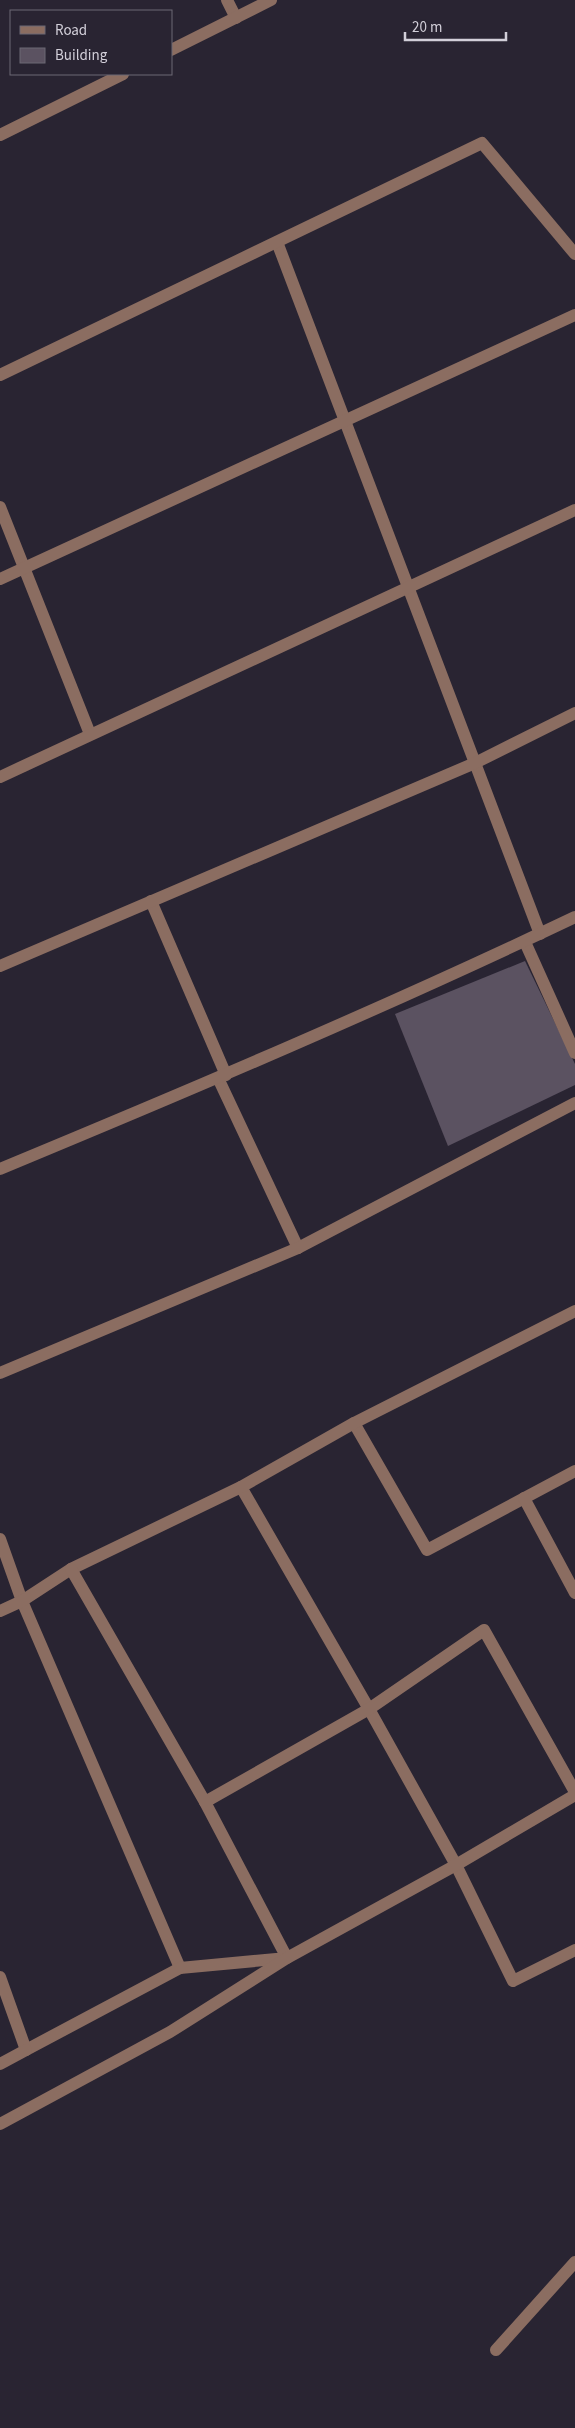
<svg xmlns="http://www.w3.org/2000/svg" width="575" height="2428" font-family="'Source Sans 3',sans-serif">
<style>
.building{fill:#5b5261}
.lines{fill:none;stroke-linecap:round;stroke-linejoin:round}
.minor{stroke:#8b6d61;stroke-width:12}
</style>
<rect width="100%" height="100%" fill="#292432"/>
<polygon class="building" points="525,961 575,1064 575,1085 448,1146 395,1014"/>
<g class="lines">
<g class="minor">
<polyline points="227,0 236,18"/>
<polyline points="171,50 271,0"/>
<polyline points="0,135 123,74"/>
<polyline points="277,242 540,934"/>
<polyline points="0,375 482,143 575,254"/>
<polyline points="0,507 90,734"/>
<polyline points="0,579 575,315"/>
<polyline points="0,777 575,510"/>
<polyline points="151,901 226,1075"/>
<polyline points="525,942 575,1053"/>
<polyline points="0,966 475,763 575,713"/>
<polyline points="218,1078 298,1248"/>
<path d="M0 1169C193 1089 386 1007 575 917"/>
<polyline points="0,1373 298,1248 575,1103"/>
<polyline points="354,1423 427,1550 575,1471"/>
<polyline points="241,1487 369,1709 456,1865 513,1981 575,1950"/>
<polyline points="524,1498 575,1593"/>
<polyline points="0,1539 22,1601 180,1968"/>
<polyline points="0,1611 22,1601 71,1569 241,1487 354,1423 575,1311"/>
<polyline points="205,1802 369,1709 484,1630 575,1792"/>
<polyline points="0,1977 26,2050 180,1968 287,1958 205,1802 71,1569"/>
<polyline points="0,2064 26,2050"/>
<polyline points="0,2124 170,2032 287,1958 456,1865 575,1795"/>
<polyline points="496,2350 575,2262"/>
</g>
</g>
<rect x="10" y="10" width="162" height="65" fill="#292432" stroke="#6d6875"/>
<rect x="20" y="26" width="25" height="8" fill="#8b6d61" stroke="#6d6875"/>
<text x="55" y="35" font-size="15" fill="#d2cfd9">Road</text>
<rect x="20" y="48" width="25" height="15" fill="#5b5261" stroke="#6d6875"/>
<text x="55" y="60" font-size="15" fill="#d2cfd9">Building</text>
<path d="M405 32v8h101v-8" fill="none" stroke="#d2cfd9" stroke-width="2.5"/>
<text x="412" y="32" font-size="15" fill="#d2cfd9" stroke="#292432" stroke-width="4" paint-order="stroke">20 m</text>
</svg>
